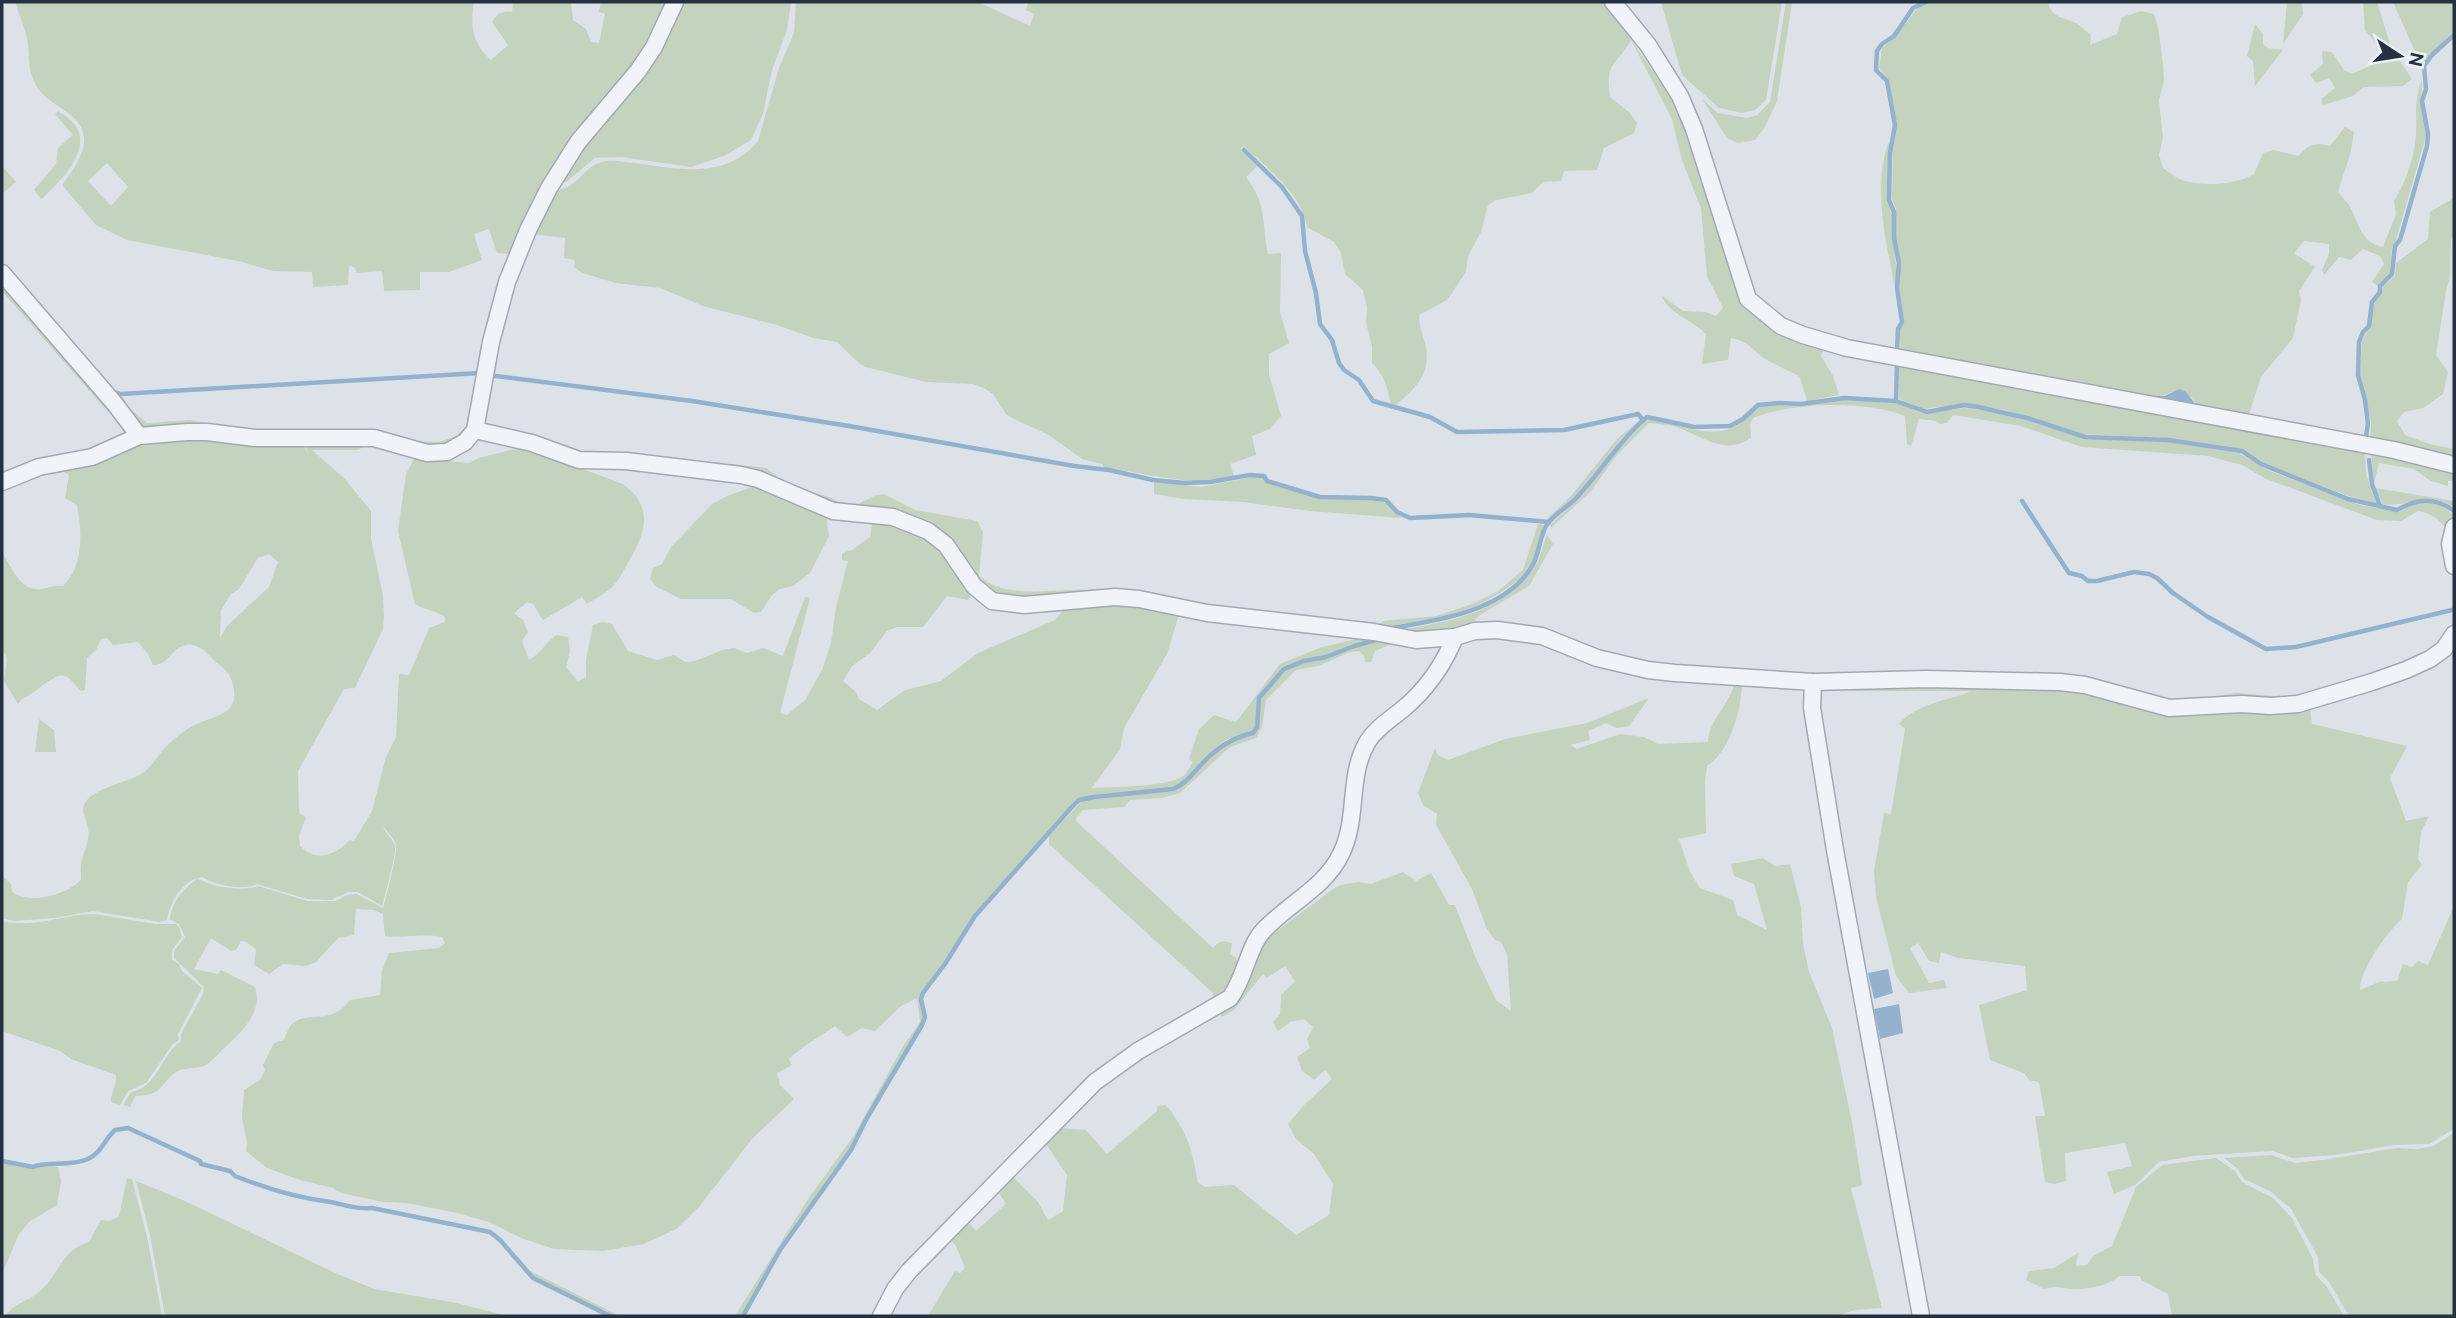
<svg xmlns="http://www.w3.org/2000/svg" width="2456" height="1318" font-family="Ubuntu,sans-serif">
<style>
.green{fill:#c3d3bd;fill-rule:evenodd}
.water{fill:#94b1cd}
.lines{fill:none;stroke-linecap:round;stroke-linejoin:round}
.stream{stroke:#94b1cd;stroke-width:4.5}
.minor-casing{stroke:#a2a9b3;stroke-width:19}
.minor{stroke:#f0f3f7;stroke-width:16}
</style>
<rect width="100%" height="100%" fill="#dde2e9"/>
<g class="green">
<path d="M15 2H474C470 27 472 42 491 60L508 45 492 22C497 13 502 11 512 12L513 2H571L573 20 586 29 591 42 599 43 605 14 599 12 601 2H668L639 60 592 112 570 142 511 254 497 253 489 229 474 234 482 260 449 272H420V290L384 291 382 271 357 273 354 267 349 266 348 285 313 287 312 272 273 271 238 261 127 240 96 225 62 185C81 160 99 133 65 111 53 102 40 96 34 81 27 68 30 53 27 38 24 26 19 14 15 2ZM107 163 128 187 111 206 88 181Z"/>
<polygon points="679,2 791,2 787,30 772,70 763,114 751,140 724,156 691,167 621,157 595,158 566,182 560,182"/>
<path d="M796 2H978L1030 26 1034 14 1026 10 1028 2H1605L1669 95 1688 132 1744 297 1825 347 1821 356 1833 376 1839 395 1807 401 1800 377C1790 371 1779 367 1769 361 1753 353 1752 342 1731 338L1728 360 1702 364 1706 334C1691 319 1670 315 1661 295L1683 311 1706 312 1716 316 1723 308 1707 276 1701 208 1682 160 1672 119 1631 40C1616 66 1605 62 1610 97L1629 112 1637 123 1634 133 1604 148 1597 170 1564 171 1561 181 1543 182 1532 193 1496 200 1488 205 1481 232 1468 256 1466 272 1447 300 1419 315C1419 326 1422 332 1425 343 1432 372 1417 387 1396 405L1391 404C1387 388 1385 375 1372 363V347L1366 322 1367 308 1363 290 1345 274 1341 253 1334 242 1307 227C1301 192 1267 169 1244 146L1240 149 1257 166 1246 177C1268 206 1261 221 1268 254L1281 253 1280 312 1289 343 1269 354V374L1281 416 1270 429 1252 436 1256 455 1230 464 1234 476C1183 488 1153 473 1104 468L1102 464 1082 459 1049 435 1014 419 1006 414 993 394 984 388 973 384 926 382 866 367 860 364 837 342 813 338 777 325 703 306 660 288 616 283 582 273 574 267 575 260 564 258 565 238 531 234 551 191C558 190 566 189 572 184 583 177 588 165 602 162 612 159 625 162 635 163 678 169 727 180 758 141L779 68 794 33Z"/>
<polygon points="1661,2 1782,2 1766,100 1755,110 1742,113 1719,108 1682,75"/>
<polygon points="1786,2 1792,2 1777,101 1765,127 1755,140 1738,143 1727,138 1702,99 1718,113 1747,118 1757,115 1770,102"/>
<path d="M1929 2H2048C2051 18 2063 17 2076 23 2081 26 2086 32 2091 35L2090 45 2117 34 2122 17 2142 11 2154 14 2158 27 2163 64 2164 80 2159 100 2163 138 2159 155 2163 168C2169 172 2175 177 2182 180 2203 187 2236 185 2254 174L2263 153 2273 150 2298 156C2309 145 2314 142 2330 146L2345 127 2354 132 2351 151 2338 192C2341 196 2346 201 2349 205 2359 222 2360 243 2383 247L2396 214 2394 201C2406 182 2415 156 2416 133 2417 114 2414 98 2422 79L2421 107 2426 136 2396 240 2392 247 2390 275 2378 286 2372 282 2384 264 2380 256 2363 249 2351 260 2339 257 2324 275 2322 270 2329 254V244L2304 241 2294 253 2315 267 2299 291 2301 300 2293 338 2261 377 2247 420 2199 409 2191 397 2171 392C2162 398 2154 395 2145 398L1901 351 1899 330 1904 322 1899 287 1901 262 1896 238V209L1892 199 1893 151 1897 124 1889 80 1879 68 1882 48 1894 38 1916 10Z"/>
<polygon points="2287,2 2302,2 2303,14 2283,44"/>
<polygon points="2363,2 2377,2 2392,50 2412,79 2403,86 2364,87 2353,96 2323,105 2321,99 2335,88 2329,78 2316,83 2310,75 2323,64 2322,51 2332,52 2344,70 2352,74 2372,65 2383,51 2365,30"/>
<polygon points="2393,2 2454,2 2454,31 2421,65"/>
<polygon points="2255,24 2263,34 2263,44 2268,48 2283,50 2255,86 2253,61 2247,56"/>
<path d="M58 111C65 116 74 121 78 130 89 153 57 186 41 199L34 190 56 164 58 148 73 135 55 114Z"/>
<path d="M1889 141 1888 203 1892 215 1897 280 1895 287C1886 241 1872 187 1889 141Z"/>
<polygon points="2,166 16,182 2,194"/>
<polygon points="2454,198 2454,234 2451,239 2450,278 2446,291 2436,355 2448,372 2443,394 2423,408 2404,412 2397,421 2405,435 2430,444 2454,449 2454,461 2370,441 2371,422 2360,375 2362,341 2370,327 2372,313 2375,302 2382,293 2383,286 2395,276 2396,263 2428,239 2430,212"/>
<polygon points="3,285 112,411 108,412 2,291"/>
<polygon points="1899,362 2365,452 2366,474 2376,503 2348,496 2260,462 2243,449 2165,438 2083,434 2005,410 1963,404 1923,409 1899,399"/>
<polygon points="479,375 469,430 449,442 432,447 186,424 145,428 139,425 118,396 122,396 127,406 147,423 190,420 237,429 290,432 358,429 414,441 439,442 456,436 467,426"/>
<path d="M1846 399 1897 403 1922 413 1964 408 1988 411 2005 414 2083 438 2168 442 2239 453 2270 471 2360 505 2399 512 2421 501 2440 505 2454 515V520L2446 530C2441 519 2430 513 2418 511L2401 521 2377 520 2264 478 2242 465 2208 456 2082 447 2021 426 1953 415 1947 423 1940 424 1936 421 1919 419 1911 446 1907 444 1905 416C1867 400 1791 402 1753 418L1750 424 1751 438C1727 455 1706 439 1682 429 1672 425 1660 424 1649 423L1616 456 1591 491 1551 528 1550 525 1583 495 1616 451 1646 421 1651 419C1675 424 1708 438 1732 428 1744 423 1752 409 1764 406 1777 403 1790 407 1802 405 1817 404 1831 400 1846 399Z"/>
<polygon points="1640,420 1621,439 1581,490 1549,521 1547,519 1571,496 1617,439"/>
<path d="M183 434 300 442 310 455 302 442H371L358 450H312L345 479 371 511V538L383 596 384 615 383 629 355 688 344 689 298 771 299 813 306 817 299 836 300 846C317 863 335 855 350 840L354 841 372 811 386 757 396 737 399 674 409 675 429 628 445 622V617C437 610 425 611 415 604L398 531 406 474 416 455 449 461 469 463 479 458 531 445 542 454 623 484C654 507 646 532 629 561 624 569 620 579 614 585 607 593 596 598 587 604L582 597 543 620 533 604 527 602 514 613 523 620 528 632 522 641 529 660C540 654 546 643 556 635L568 637 570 651 566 667 578 681 586 677V660L593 625 603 622 612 624 628 651 657 660 674 655 685 662 695 661 722 650 734 648 747 653 763 648 783 656 805 597 810 598 780 713 787 715 805 700 822 670 831 643 836 607 848 561 842 560V553L852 550 870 537 873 518 928 534 975 590 968 600 947 596 923 627H897L887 631 870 653 852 666 843 681 856 692 859 699 877 710 905 690 941 681 978 653 1055 620 1070 602 1104 601 1180 611 1167 654 1124 728 1120 749 1092 788C1111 787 1169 787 1183 776 1187 774 1190 766 1193 762L1189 759 1199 729 1214 715 1236 722 1280 664 1319 648 1356 639 1357 636H1382L1352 644 1324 657 1304 660 1284 668 1257 698 1255 727 1252 732 1228 739 1218 746 1203 759 1182 784 1171 788 1094 795 1077 801 995 890 973 916 944 964 922 992 920 1000 924 1016 922 1024 865 1118 850 1149 779 1250 745 1312 742 1316H735L808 1199 853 1137 902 1048 920 1022 917 998 901 1006 875 1031 862 1028 847 1037 835 1026C820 1037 802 1046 789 1059L792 1065 777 1073 780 1085 794 1099 752 1139 699 1207 676 1229 644 1244 603 1251 554 1249 521 1238 489 1222 457 1213 407 1203 383 1202 341 1193 333 1188 300 1180 267 1168 246 1151 247 1142 242 1118 244 1090 260 1080 265 1070 263 1065 274 1043 284 1040C286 1035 288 1029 291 1025 306 1009 331 1027 350 1000L380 995 382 971 389 953 439 948 445 943 442 937C423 933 405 938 385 936L383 914 374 910 356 909 354 935 338 938 316 962 306 966 283 964 269 974 254 965 256 949 246 942 241 941 236 950 231 951 211 938 194 969 218 974 221 970 255 987C264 1012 240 1034 222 1050 217 1055 212 1061 206 1065 196 1070 184 1066 175 1073 156 1088 164 1095 135 1096L130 1107 123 1105 131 1092C158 1087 161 1055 181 1041V1034L203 994 204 987 174 958V951L185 937C181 928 180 922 170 920 171 903 183 889 196 880L195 876V879C179 886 170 903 167 920L160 922 93 911 55 918 14 921 2 918V875L11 884 12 892C30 905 66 895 81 880 81 873 80 866 82 859 85 849 90 839 88 828 87 818 80 813 85 803 94 788 126 783 141 774 154 766 159 752 170 743 176 737 184 731 191 727 209 716 238 717 234 690 232 677 228 671 218 664 210 658 204 647 193 645 173 641 171 666 153 665L148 654 138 642 113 645 107 638 101 639 96 650 87 658 85 690 81 691C76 687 71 678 65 676 54 672 34 695 22 699L18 704 4 681 7 658 2 648V552C11 566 20 592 41 589 50 588 54 585 63 586 84 565 82 533 77 505L65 498 69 475 64 472 33 475 131 441ZM269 554 278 562 269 587 227 626 220 638 221 610 231 594 239 589 258 558ZM383 826C387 832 394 838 396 845 398 852 386 898 383 908L357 894 347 895 336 901H307L258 886C247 891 225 888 213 885 207 883 203 880 197 879L202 877C214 885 243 891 257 884L307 899 331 900 348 892H358L382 906C385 896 397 851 395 845 392 838 385 834 383 826Z"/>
<polygon points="2371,451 2454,470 2454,481 2448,481 2448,486 2431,481 2414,469 2379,463 2374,483"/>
<path d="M701 464H732L766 468 791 487 826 496 846 505H856L876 495 884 494 915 510 977 521 983 532 979 576C1005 598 1043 590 1074 590 1094 589 1114 590 1134 592L1017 601 986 592 948 539Z"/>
<polygon points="1258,476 1263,477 1268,483 1321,499 1378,500 1390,505 1401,518 1310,511 1243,502 1183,499 1154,494 1154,482 1201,487"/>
<polygon points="764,483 830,512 827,521 829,536 810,573 793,586 780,589 772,595 761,612 754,613 731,599 681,599 657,587 650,579 653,568 662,564 671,547 712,504 727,496"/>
<path d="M2375 488 2454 501V508C2423 487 2410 509 2383 504Z"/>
<path d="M1538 524 1544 525C1540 538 1537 554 1530 567 1515 590 1467 612 1440 618 1422 623 1404 620 1386 629L1376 627 1383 621 1437 616 1472 604 1498 591 1523 570Z"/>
<path d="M1547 535 1553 544 1529 586 1480 615 1468 627 1434 635 1394 630C1442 624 1496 614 1529 575 1539 564 1542 548 1547 535Z"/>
<path d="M1386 640 1440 641 1443 646 1394 643 1375 651 1371 662H1365L1364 656 1359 651 1350 652 1318 666 1296 670 1266 700 1262 727 1256 738 1230 747 1180 793 1162 798 1130 800 1124 807 1083 810 1075 820 1213 948C1221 940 1221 941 1232 943L1230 954 1236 958 1240 975 1213 1004V993L1049 844V836L1082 801 1095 798 1173 791C1193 783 1203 761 1220 748 1231 740 1246 739 1256 731L1260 717V698L1286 670 1305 662 1328 658 1354 647Z"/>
<path d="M1735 680 1742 681C1742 707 1731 751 1707 766L1705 781 1706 833 1679 839 1690 872 1700 888 1733 900 1737 915 1767 930 1754 884 1734 876 1731 864 1763 858 1775 866 1790 864 1801 907 1803 944 1809 972 1832 1028 1852 1122 1862 1185 1851 1188 1882 1308 1855 1310 1835 1316H928L955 1271 960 1273 965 1268 956 1246 949 1238 966 1220 976 1231 1006 1204 997 1190 1011 1175 1038 1202 1048 1220 1063 1211 1067 1175 1044 1141 1058 1128 1086 1130 1107 1154 1157 1111V1106L1166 1105C1188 1133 1192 1149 1198 1183L1205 1187 1234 1185 1296 1235 1329 1215 1333 1184 1314 1154 1296 1139 1288 1124 1304 1105 1332 1079 1325 1070 1314 1080 1302 1071 1297 1057 1310 1048 1307 1039 1313 1027 1304 1019 1290 1022 1278 1031 1273 1022 1280 1014 1281 995 1295 981 1285 966 1267 978 1263 974 1234 1010 1222 1017 1218 1012 1256 951 1269 937 1333 889 1341 885 1358 882 1371 884 1403 872 1416 881 1431 873 1449 905H1455L1474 954 1496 1000 1511 1011 1507 954 1501 942 1495 940 1487 929 1472 889 1436 825 1437 814 1423 805 1418 793 1435 748 1438 755 1448 760 1505 739 1587 723 1649 698 1629 726 1617 728 1606 723 1588 731 1590 740 1570 745 1577 749 1620 734 1644 737 1658 744 1708 742C1709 718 1731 705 1735 680Z"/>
<path d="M2060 684 2146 705 2297 706 2310 709 2312 724 2407 746 2390 778 2406 821 2429 816 2421 832 2418 859 2422 865 2408 882 2402 919C2387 932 2359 971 2360 990L2379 982 2397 981 2403 964 2412 967 2418 961 2428 965 2454 906V1129L2429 1144 2394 1145 2336 1155 2293 1158 2272 1151 2193 1156 2159 1162 2135 1185 2114 1194 2107 1172 2132 1166 2125 1143 2065 1153 2066 1181 2055 1184 2045 1182 2035 1116H2045L2039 1082 2029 1080 2024 1073 1990 1060 1979 1005 2027 990 2025 966 1958 958 1941 952 1939 963 1929 961 1918 943 1910 948 1929 983 1944 980 1947 988 1909 993 1896 976 1876 897 1874 871 1884 813 1891 814 1905 729 1899 724C1917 703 1948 701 1972 691H1860L1828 688Z"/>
<polygon points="2235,693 2287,697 2315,695 2303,698 2185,702"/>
<polygon points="39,719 54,730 56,752 35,752"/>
<path d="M94 914 156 924H176L179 927 182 937 172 950V960L179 964 182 971 202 988 178 1034 179 1040 172 1045 146 1083 128 1091 120 1105 111 1102C111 1092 117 1085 116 1075L71 1059 60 1051 2 1031V921C32 929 64 914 94 914Z"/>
<polygon points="2454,1133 2454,1316 2349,1316 2329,1282 2319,1272 2318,1257 2291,1209 2270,1191 2244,1179 2238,1169 2224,1158 2271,1155 2295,1163 2323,1160 2397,1148 2417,1149 2433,1146"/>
<path d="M2216 1158 2235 1171 2242 1182 2273 1198 2292 1218 2313 1259 2315 1274 2327 1287 2344 1316H2172L2168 1294 2141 1280 2140 1276H2119C2109 1286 2086 1290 2071 1289 2059 1288 2058 1285 2044 1289L2026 1280 2029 1271 2054 1268 2078 1253 2076 1266 2087 1265 2093 1256 2112 1246 2136 1187 2162 1165Z"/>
<path d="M2 1162C15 1163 28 1173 40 1164L58 1167 61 1181 57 1205 29 1222 19 1234 2 1274Z"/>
<path d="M127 1178 132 1179 147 1237 162 1316H5C17 1301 28 1302 40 1291 61 1273 60 1251 89 1242L101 1220 110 1221 119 1216Z"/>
<polygon points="136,1181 185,1201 333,1272 374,1289 457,1303 507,1316 165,1316 150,1235"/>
<polygon points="526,1269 620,1316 612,1316 535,1278"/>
</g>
<g class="water">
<polygon points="2180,389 2186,392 2199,409 2145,398 2154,396 2164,396"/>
<polygon points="1888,969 1893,993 1874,999 1868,973"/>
<polygon points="1899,1004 1903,1033 1880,1039 1874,1009"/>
</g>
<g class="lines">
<g class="stream">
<polyline points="1244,150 1282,187 1302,216 1305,251 1316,293 1320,324 1332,340 1339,363 1344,370 1359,380 1373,401 1430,417 1457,432 1564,430 1638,414 1643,420"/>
<polyline points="1897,351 1898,329 1902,322 1897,288 1899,263 1894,238 1894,212 1889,200 1890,153 1895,125 1887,81 1876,70 1877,51 1882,44 1894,36 1913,8 1926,2"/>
<polyline points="488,375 692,401 849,426 1074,466 1109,470 1153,480 1184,483 1210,482 1250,475 1264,476 1267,481 1320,497 1371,498 1386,500 1397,512 1410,518 1469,515 1549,522"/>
<polyline points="111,391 120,394 480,373"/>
<polyline points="1896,401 1897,363"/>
<polyline points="2368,441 2366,436 2368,424 2365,400 2358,375 2359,342 2363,332 2369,326 2372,302 2380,292 2380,286 2392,274 2395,246 2400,240 2427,146 2428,134 2422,101 2426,89 2424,66 2432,55 2454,35"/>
<polyline points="2369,460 2372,484 2380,506"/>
<polyline points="2022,501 2069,573 2082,576 2088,581 2097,581 2134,572 2149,574 2157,578 2173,593 2208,617 2266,649 2296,647 2452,610"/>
<path d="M1392 628C1437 621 1504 611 1531 568 1540 555 1539 535 1548 523 1557 512 1571 505 1580 494 1603 468 1620 440 1647 417L1694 427 1730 426 1743 419 1758 405 1779 403 1801 404 1844 398 1896 401 1927 412 1964 405 1978 407 2027 418 2085 437 2168 440 2242 451 2261 464 2348 499 2397 510C2417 499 2434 496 2454 511"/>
<path d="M2 1161 33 1167C44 1161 71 1167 88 1159 101 1153 105 1139 115 1130L128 1128 200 1161 201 1164 230 1171 235 1176C265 1188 293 1197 324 1201 341 1203 355 1210 372 1208L490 1232 500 1240 533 1278 610 1316"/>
<path d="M743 1316 780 1250 851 1150 867 1118 922 1025 925 1017 921 999 923 993 945 964 975 916 1071 808 1079 800 1094 797 1173 789C1185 784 1190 777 1198 768 1214 750 1230 738 1253 733L1257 727 1259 698 1284 669 1304 661 1326 657 1354 646 1380 639"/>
</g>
<g class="minor-casing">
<g id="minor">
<polyline points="1613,2 1648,45 1680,96 1694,129 1748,299 1781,326 1803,335 1847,348 2394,450 2454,465"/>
<polyline points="2,273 115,404 139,436"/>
<polyline points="475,430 532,443 579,460 626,461 741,475 758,479 833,511 893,517 928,531 946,545 974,586 992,601 1024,605 1115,597 1139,599 1207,613 1374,632 1416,640 1455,637 1475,631 1497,630 1542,636 1597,658 1648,670 1675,673 1813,682 1926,679 2060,682 2085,685 2169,708 2242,704 2270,706 2298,704 2372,682 2406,670 2430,659 2444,649 2454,634"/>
<polyline points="2,482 39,467 92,457 139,436 187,432 207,432 255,438 374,438 427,453 447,452 465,442 475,430 491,342 507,282 528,230 549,188 578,142 638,71 654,47 675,2"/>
<polyline points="2454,527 2450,544 2454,566"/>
<polyline points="1813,682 1812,708 1835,850 1921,1316"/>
<path d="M881 1316 895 1289 909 1271 1095 1082 1138 1051 1230 998C1245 978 1248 948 1262 932 1287 904 1324 889 1341 854 1359 818 1347 775 1368 741 1376 728 1391 719 1403 709 1427 689 1443 666 1455 637"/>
</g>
</g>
<use href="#minor" class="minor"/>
</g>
<rect width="2456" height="1318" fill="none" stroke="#253041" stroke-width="7"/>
<g transform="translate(2400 56) rotate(102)" stroke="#edf1f6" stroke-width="5" paint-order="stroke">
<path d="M0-5L12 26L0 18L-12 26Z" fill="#253041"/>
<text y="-10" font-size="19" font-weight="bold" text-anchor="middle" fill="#253041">N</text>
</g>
</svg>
